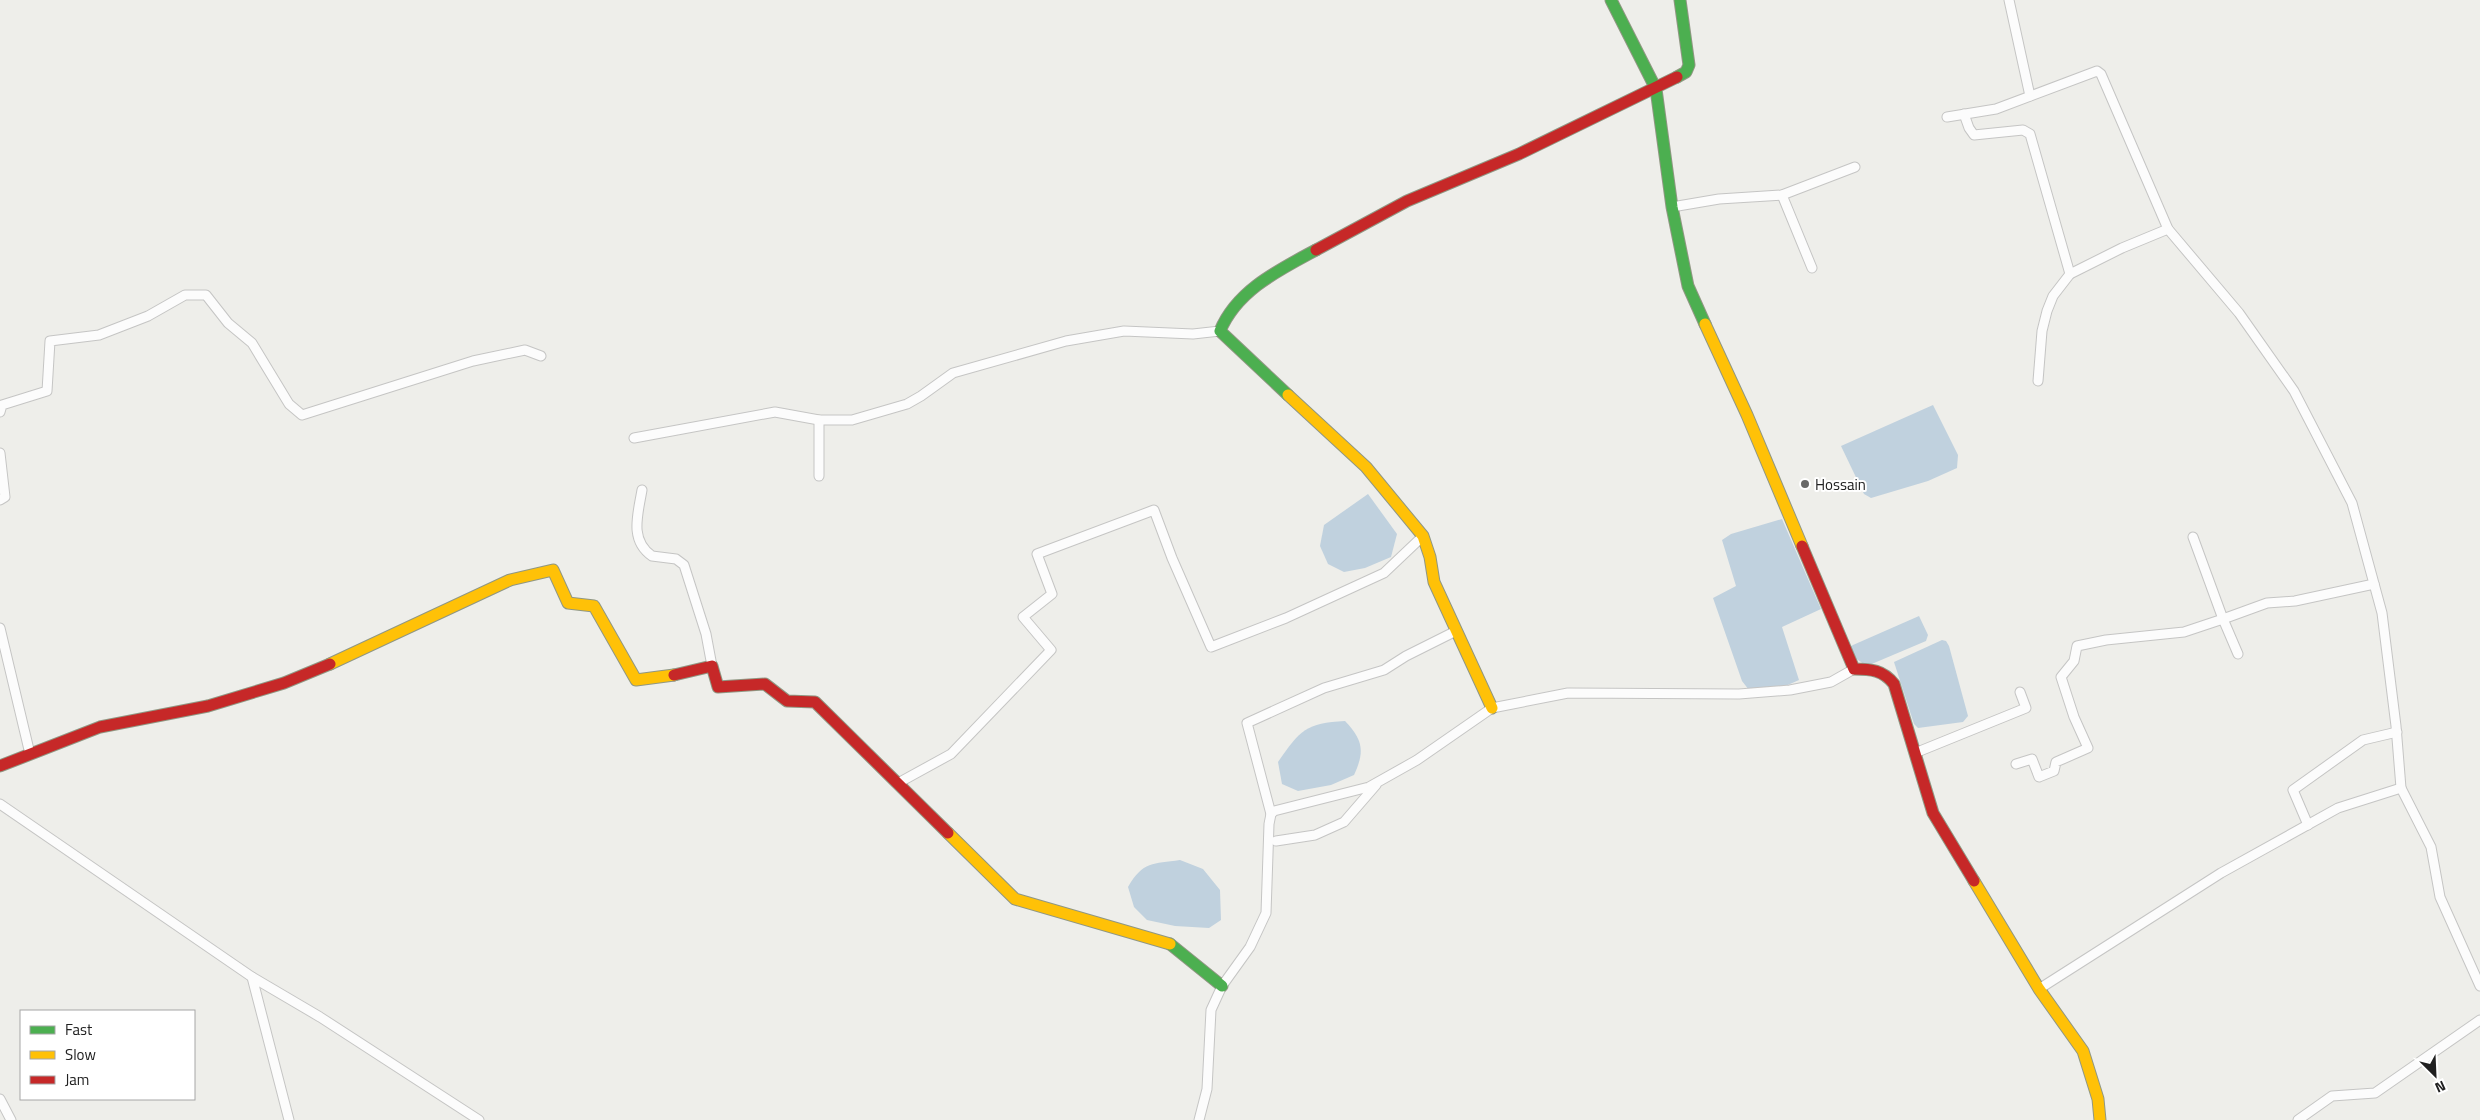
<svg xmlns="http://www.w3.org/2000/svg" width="2480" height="1120" font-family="'Titillium Web',sans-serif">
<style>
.water{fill:#c0d1de}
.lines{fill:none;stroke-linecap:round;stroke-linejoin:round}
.street-casing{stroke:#c5c5c4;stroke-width:11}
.fast-casing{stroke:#909783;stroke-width:13}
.slow-casing{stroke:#909783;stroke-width:13}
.jam-casing{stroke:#909783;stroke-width:13}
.street{stroke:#fcfcfc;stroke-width:9}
.fast{stroke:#4caf50;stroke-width:11}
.slow{stroke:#ffc107;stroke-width:11}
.jam{stroke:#c62828;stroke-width:11}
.poi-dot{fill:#686867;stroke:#fff;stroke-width:2}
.labels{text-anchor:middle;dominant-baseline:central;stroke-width:4;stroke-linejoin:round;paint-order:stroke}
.poi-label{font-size:15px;fill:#202020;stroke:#fff;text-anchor:start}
</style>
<rect width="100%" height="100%" fill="#eeeeea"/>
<g class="water">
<polygon points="1933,405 1958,455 1957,468 1928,481 1871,498 1864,494 1841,446"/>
<polygon points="1368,494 1397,534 1391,557 1365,568 1344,572 1328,564 1320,546 1324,525"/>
<polygon points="1782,519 1821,609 1782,627 1799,680 1781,688 1749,690 1742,681 1713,598 1736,586 1722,540 1731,534"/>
<polygon points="1919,616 1928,635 1926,641 1867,666 1855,658 1850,647 1853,645"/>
<polygon points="1942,640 1946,641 1949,646 1968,716 1963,722 1918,728 1914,724 1894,662"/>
<path d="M1345 721C1363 740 1365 751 1354 775L1331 785 1298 791 1282 784 1278 762C1300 730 1306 723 1345 721Z"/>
<path d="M1180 860 1203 869 1220 890 1221 920 1209 928 1175 926 1147 920 1134 907 1128 887C1143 861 1153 864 1180 860Z"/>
</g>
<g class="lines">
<g class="street-casing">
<g id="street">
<polyline points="2009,0 2030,96"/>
<polyline points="1964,114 1969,128 1974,135 2023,130 2030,134 2070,274"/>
<polyline points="1947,117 1996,109 2097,71 2101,74 2168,229 2239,313 2294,391 2352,503 2382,613 2396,726 2401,788"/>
<polyline points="1782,195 1812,268"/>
<polyline points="1672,207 1719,199 1782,195 1855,167"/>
<polyline points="2038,381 2042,331 2047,311 2053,296 2070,274 2122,248 2168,229"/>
<polyline points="0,412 2,405 47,391 50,341 99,335 148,316 185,295 206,295 228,323 252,343 289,404 302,415 473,361 525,350 541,356"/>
<polyline points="634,438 775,412 819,420 852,420 907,404 921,396 953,373 1066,341 1124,331 1193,334 1220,331"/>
<polyline points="0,453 5,497 0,500"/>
<polyline points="819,476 819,420"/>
<path d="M642 490C638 514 629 540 652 556L676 559 684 565 706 634 712 666"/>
<polyline points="2193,537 2223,619 2267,603 2295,601 2374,584"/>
<polyline points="0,628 30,754"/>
<polyline points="1915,753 2026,708 2020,692"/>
<polyline points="2016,764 2032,759 2039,777 2054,771 2056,762 2088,748 2074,717 2061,677 2074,661 2077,646 2106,640 2184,632 2223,619 2238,654"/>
<polyline points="900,782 951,754 1051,650 1023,617 1052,594 1037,554 1154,510 1172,558 1211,647 1286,618 1384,573 1423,536"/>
<polyline points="0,804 252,977 320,1017 479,1120"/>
<polyline points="1271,814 1247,723 1324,688 1384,670 1406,656 1456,631"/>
<polyline points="2308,825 2293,790 2363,740 2397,732"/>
<polyline points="1276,841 1315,835 1344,822 1376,785"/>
<polyline points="252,977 289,1120"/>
<polyline points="2039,989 2221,873 2338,808 2401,788 2431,847 2440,897 2480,986"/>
<polyline points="0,1099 11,1120"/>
<polyline points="1199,1120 1207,1089 1211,1010 1222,986 1250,947 1266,913 1269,824 1271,814 1274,811 1369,787 1417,760 1492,708 1568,693 1739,694 1790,690 1831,682 1854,669"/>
<polyline points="2298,1120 2332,1096 2375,1093 2480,1020"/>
</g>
</g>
<g class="fast-casing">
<g id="fast">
<polyline points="1611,0 1656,89 1672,207 1688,286 1705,324"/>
<polyline points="1677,77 1686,72 1689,65 1680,0"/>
<path d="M1288 395 1220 331C1237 290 1279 270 1316 250"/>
<polyline points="1170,944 1222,986"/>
</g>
</g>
<g class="slow-casing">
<g id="slow">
<polyline points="1705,324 1747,415 1802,546"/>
<polyline points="1288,395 1366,467 1423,536 1430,557 1434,582 1492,708"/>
<polyline points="330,664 510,580 553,570 568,603 594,606 636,680 674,675"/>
<polyline points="948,833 1015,899 1170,944"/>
<polyline points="1974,881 2039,989 2083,1051 2098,1099 2100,1120"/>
</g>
</g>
<g class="jam-casing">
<g id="jam">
<polyline points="1316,250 1407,201 1519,154 1677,77"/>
<path d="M1802 546 1854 669C1871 669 1883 670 1894 684L1933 813 1974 881"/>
<polyline points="674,675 712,666 718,687 765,684 787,701 815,702 948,833"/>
<polyline points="0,766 100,727 208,706 284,683 330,664"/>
</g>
</g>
<use href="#street" class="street"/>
<use href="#fast" class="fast"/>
<use href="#slow" class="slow"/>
<use href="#jam" class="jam"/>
</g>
<circle class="poi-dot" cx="1805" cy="484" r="5"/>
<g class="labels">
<g class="poi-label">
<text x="1815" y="484">Hossain</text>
</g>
</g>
<rect x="20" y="1010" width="175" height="90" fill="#ffffff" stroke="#a6a6a6"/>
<rect x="30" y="1026" width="25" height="8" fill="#4caf50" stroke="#a6a6a6"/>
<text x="65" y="1035" font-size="15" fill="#202020">Fast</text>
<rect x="30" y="1051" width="25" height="8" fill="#ffc107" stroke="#a6a6a6"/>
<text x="65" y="1060" font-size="15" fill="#202020">Slow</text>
<rect x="30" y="1076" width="25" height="8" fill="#c62828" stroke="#a6a6a6"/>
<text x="65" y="1085" font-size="15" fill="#202020">Jam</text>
<g transform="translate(2435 1075) rotate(156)" stroke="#ffffff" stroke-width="4" paint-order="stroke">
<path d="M0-4L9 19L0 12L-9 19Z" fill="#202020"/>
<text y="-8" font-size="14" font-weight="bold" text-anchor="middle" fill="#202020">N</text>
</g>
</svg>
